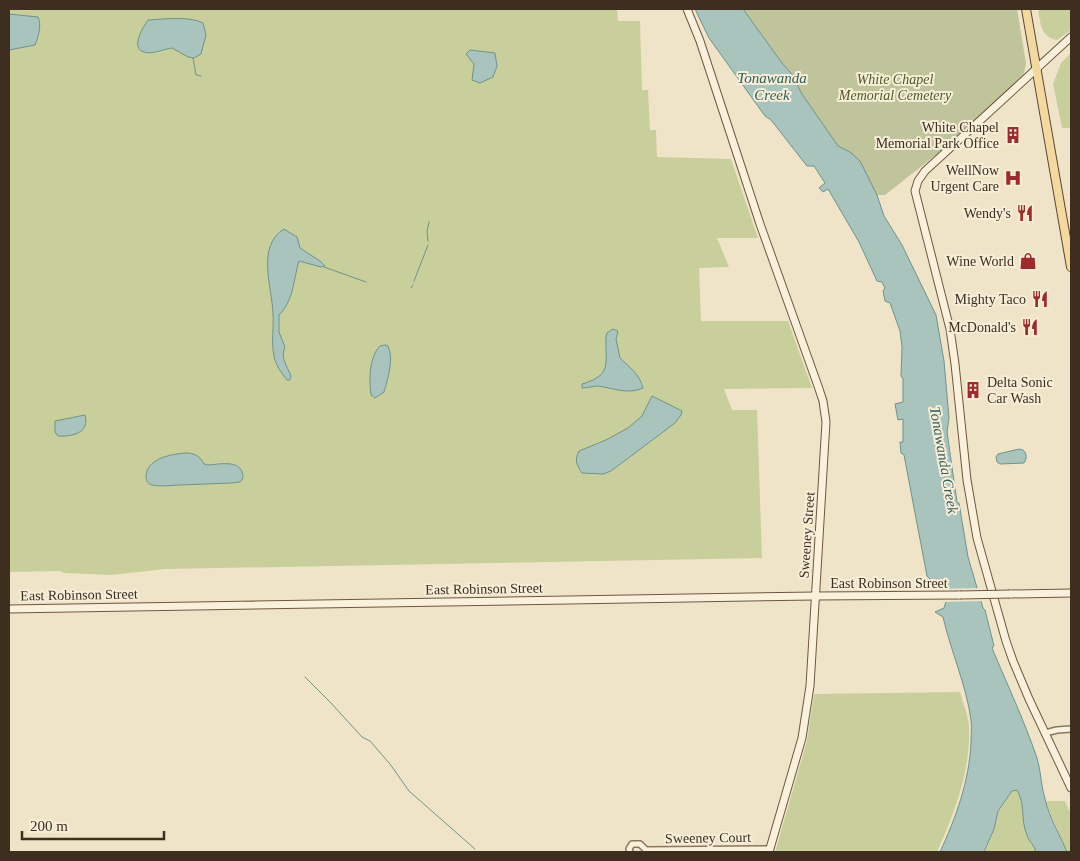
<svg xmlns="http://www.w3.org/2000/svg" width="1080" height="861" font-family="'Times New Roman',serif">
<style>
.green{fill:#c9cf9b}
.cemetery{fill:#bfc49a}
.water{fill:#a9c4bc;stroke:#6f938a}
.pier{fill:#f0e4c8}
.lines{fill:none;stroke-linecap:round;stroke-linejoin:round}
.stream{stroke:#6f938a;stroke-width:1}
.street-casing{stroke:#8d765c;stroke-width:8}
.secondary-casing{stroke:#6f573f;stroke-width:9}
.primary-casing{stroke:#5b4430;stroke-width:10}
.street{stroke:#faf1dc;stroke-width:5}
.secondary{stroke:#faf1dc;stroke-width:7}
.primary{stroke:#f3d9a0;stroke-width:8}
.secondary-bridge-casing{stroke:#6f573f;stroke-width:9;stroke-linecap:butt}
.secondary-bridge{stroke:#faf1dc;stroke-width:7}
.labels{text-anchor:middle;dominant-baseline:central;stroke-width:4;stroke-linejoin:round;paint-order:stroke}
.park-label{font-size:14px;font-style:italic;fill:#4d5a26;stroke:#f7eed8}
.poi-label{font-size:14px;fill:#3d2e20;stroke:#f7eed8;text-anchor:end}
.street-label{font-size:14px;fill:#3d2e20;stroke:#f7eed8}
.water-label{font-size:15px;font-style:italic;fill:#2f5d5a;stroke:#f7eed8}
</style>
<rect width="100%" height="100%" fill="#f0e4c8"/>
<g class="green">
<polygon points="9,9 617,9 618,21 640,21 642,90 648,90 650,130 656,130 657,157 731,159 758,238 717,238 729,267 699,268 701,321 788,321 812,388 724,389 732,410 757,410 762,558 166,569 110,575 65,573 59,571 9,572"/>
<path d="M1038 9H1071V30L1057 40C1041 38 1040 22 1038 9Z"/>
<polygon points="1071,53 1071,128 1062,128 1053,84 1061,63"/>
<path d="M960 692C963 703 968 715 969 726 971 770 955 812 937 852H775L807 741 814 694Z"/>
<path d="M1017 790C1026 806 1020 819 1027 835 1029 842 1034 844 1036 852H985L994 829 998 811 1012 791Z"/>
<polygon points="1045,801 1065,801 1071,814 1071,852 1067,852"/>
</g>
<polygon class="cemetery" points="743,9 1017,9 1026,63 1024,73 1002,96 942,150 885,195 877,195 850,152 838,146 802,94 791,73 782,63"/>
<g class="water">
<path d="M695 9H743L782 63 791 73 802 94 838 146 850 152 860 161 877 195 884 216 902 245 936 315 944 361 949 418 947 432 957 502 959 503 968 557 983 608 985 610 994 646 992 648C1007 684 1024 720 1037 758 1041 771 1041 786 1045 799 1049 817 1060 835 1067 852H1036C1034 844 1029 842 1027 835 1020 819 1026 806 1017 790L1012 791 998 811 994 829 984 852H940C956 817 969 782 971 743 971 735 972 727 971 720 966 684 951 652 943 617L935 612 944 608 947 598 927 576 904 455 901 453 900 442H903V419L898 420 895 404 903 402V379L901 376 902 347 900 331 890 303 885 301 883 291 885 288 882 282 877 281 859 242 828 189 823 192 819 188 825 183 814 166H807L771 120 765 116 709 38Z"/>
<path d="M9 14 38 17C42 25 38 38 35 45L9 50Z"/>
<path d="M148 20C163 19 190 16 203 23L206 35 201 54 194 58 188 57 172 48C164 49 151 55 144 52 130 48 143 27 148 20Z"/>
<polygon points="470,50 495,53 497,66 493,77 480,83 472,80 474,64 466,54"/>
<path d="M284 229 297 237 300 248 320 261 325 266 321 267 299 261C293 281 294 300 279 315V332L285 347C280 357 287 366 291 376L290 380H287C282 374 275 364 274 356 271 342 274 327 273 313 272 287 256 246 284 229Z"/>
<path d="M613 329 618 331 616 339 620 358C630 368 639 373 643 388 628 395 613 388 598 386 593 386 588 388 582 388V384C613 375 605 363 606 337L607 333Z"/>
<path d="M385 345 388 346C394 359 388 378 384 392L375 398 371 395C369 380 369 357 380 346Z"/>
<path d="M652 396 682 411 681 415 675 423 611 471 603 474 582 473C577 466 574 460 579 451L606 440 628 428 642 416Z"/>
<path d="M85 415C90 433 72 437 58 436L55 432V421Z"/>
<path d="M1019 449 1023 450C1027 453 1027 459 1024 463L1000 464 997 462 996 457 998 454Z"/>
<path d="M186 453C194 453 200 456 204 464L208 465C222 464 243 459 243 478L240 482 231 483C214 484 197 484 180 485 172 485 161 487 152 485 148 484 146 481 146 477 146 458 172 454 186 453Z"/>
</g>
<polygon class="pier" points="980,588 983,601 943,602 945,599 936,589"/>
<g class="lines">
<g class="stream">
<polyline points="193,58 196,75 201,76"/>
<polyline points="428,241 427,231 429,222"/>
<polyline points="324,267 366,282"/>
<polyline points="414,281 428,245"/>
<polyline points="411,288 413,285"/>
<polyline points="305,677 330,702 362,737 370,741 390,764 409,791 475,849"/>
</g>
<g class="street-casing">
<g id="street">
<polyline points="1045,733 1057,730 1071,729"/>
<polyline points="630,852 629,849 632,844 640,844 646,850 770,849"/>
</g>
</g>
<g class="secondary-casing">
<g id="secondary">
<polyline points="687,9 700,41 760,224 818,386 823,401 826,422 810,686 802,738 769,852"/>
<polyline points="1071,37 925,171 918,181 915,191 950,329 955,364 967,480 977,538 1006,641 1013,661 1029,699 1071,788"/>
<polyline points="1010,594 1071,593"/>
<polyline points="9,609 815,596 960,595"/>
</g>
</g>
<g class="primary-casing">
<polyline id="primary" points="1026,9 1071,267"/>
</g>
<use href="#street" class="street"/>
<use href="#secondary" class="secondary"/>
<use href="#primary" class="primary"/>
<g class="secondary-bridge-casing">
<polyline id="secondary-bridge" points="960,595 1010,594"/>
</g>
<use href="#secondary-bridge" class="secondary-bridge"/>
</g>
<defs>
<g id="building-bare" transform="scale(1.35)"><path d="M-4-6H4V6H1V3H-1V6H-4ZM-2.5-4.3h1.7v1.8h-1.7ZM.8-4.3h1.7v1.8H.8ZM-2.5-1h1.7V.8h-1.7ZM.8-1h1.7V.8H.8Z" fill="#9e2a2b" stroke="#f7eed8" stroke-width="2.5" paint-order="stroke"/></g>
<g id="hospital-bare" transform="scale(1.35)"><path d="M-5-5h3v3.5h4V-5h3V5h-3V1.5h-4V5h-3Z" fill="#9e2a2b" stroke="#f7eed8" stroke-width="2.5" paint-order="stroke"/></g>
<g id="restaurant-bare" transform="scale(1.35)"><path d="M-5-6h1v4h1v-4h1v4h1v-4h1v5L-1.5 .5V6h-2V.5L-5-1ZM5-6V6H3V1.5H1.5Q1.5-4 5-6Z" fill="#9e2a2b" stroke="#f7eed8" stroke-width="2.5" paint-order="stroke"/></g>
<g id="shop-bare" transform="scale(1.35)"><path d="M-5-2.5h2.3a2.7 3.5 0 0 1 5.4 0H5L5.5 6h-11ZM-1.5-2.5h3a1.5 2.3 0 0 0-3 0Z" fill="#9e2a2b" stroke="#f7eed8" stroke-width="2.5" paint-order="stroke"/></g>
</defs>
<g fill-rule="evenodd">
<use href="#building-bare" x="1013" y="135"/>
<use href="#hospital-bare" x="1013" y="178"/>
<use href="#restaurant-bare" x="1025" y="213"/>
<use href="#shop-bare" x="1028" y="261"/>
<use href="#restaurant-bare" x="1040" y="299"/>
<use href="#restaurant-bare" x="1030" y="327"/>
<use href="#building-bare" x="973" y="390"/>
</g>
<g class="labels">
<g class="park-label">
<text x="895" y="79">White Chapel<tspan x="895" dy="16">Memorial Cemetery</tspan></text>
</g>
<g class="poi-label">
<text x="999" y="127">White Chapel<tspan x="999" dy="16">Memorial Park Office</tspan></text>
<text x="999" y="170">WellNow<tspan x="999" dy="16">Urgent Care</tspan></text>
<text x="1011" y="213">Wendy's</text>
<text x="1014" y="261">Wine World</text>
<text x="1026" y="299">Mighty Taco</text>
<text x="1016" y="327">McDonald's</text>
<text x="987" y="382" text-anchor="start">Delta Sonic<tspan x="987" dy="16">Car Wash</tspan></text>
</g>
<g class="street-label">
<text transform="translate(807 535) rotate(-86)">Sweeney Street</text>
<text x="889" y="583">East Robinson Street</text>
<text transform="translate(484 589) rotate(-1)">East Robinson Street</text>
<text transform="translate(79 595) rotate(-1)">East Robinson Street</text>
<text transform="translate(708 838) rotate(-1)">Sweeney Court</text>
</g>
<g class="water-label">
<text x="772" y="78">Tonawanda<tspan x="772" dy="17">Creek</tspan></text>
<text transform="translate(944 460) rotate(80)">Tonawanda Creek</text>
</g>
</g>
<rect width="1080" height="861" fill="none" stroke="#3d2e20" stroke-width="20"/>
<path d="M22 831v8h142v-8" fill="none" stroke="#3d2e20" stroke-width="2.5"/>
<text x="30" y="831" font-size="15" fill="#3d2e20" stroke="#f7eed8" stroke-width="4" paint-order="stroke">200 m</text>
</svg>
